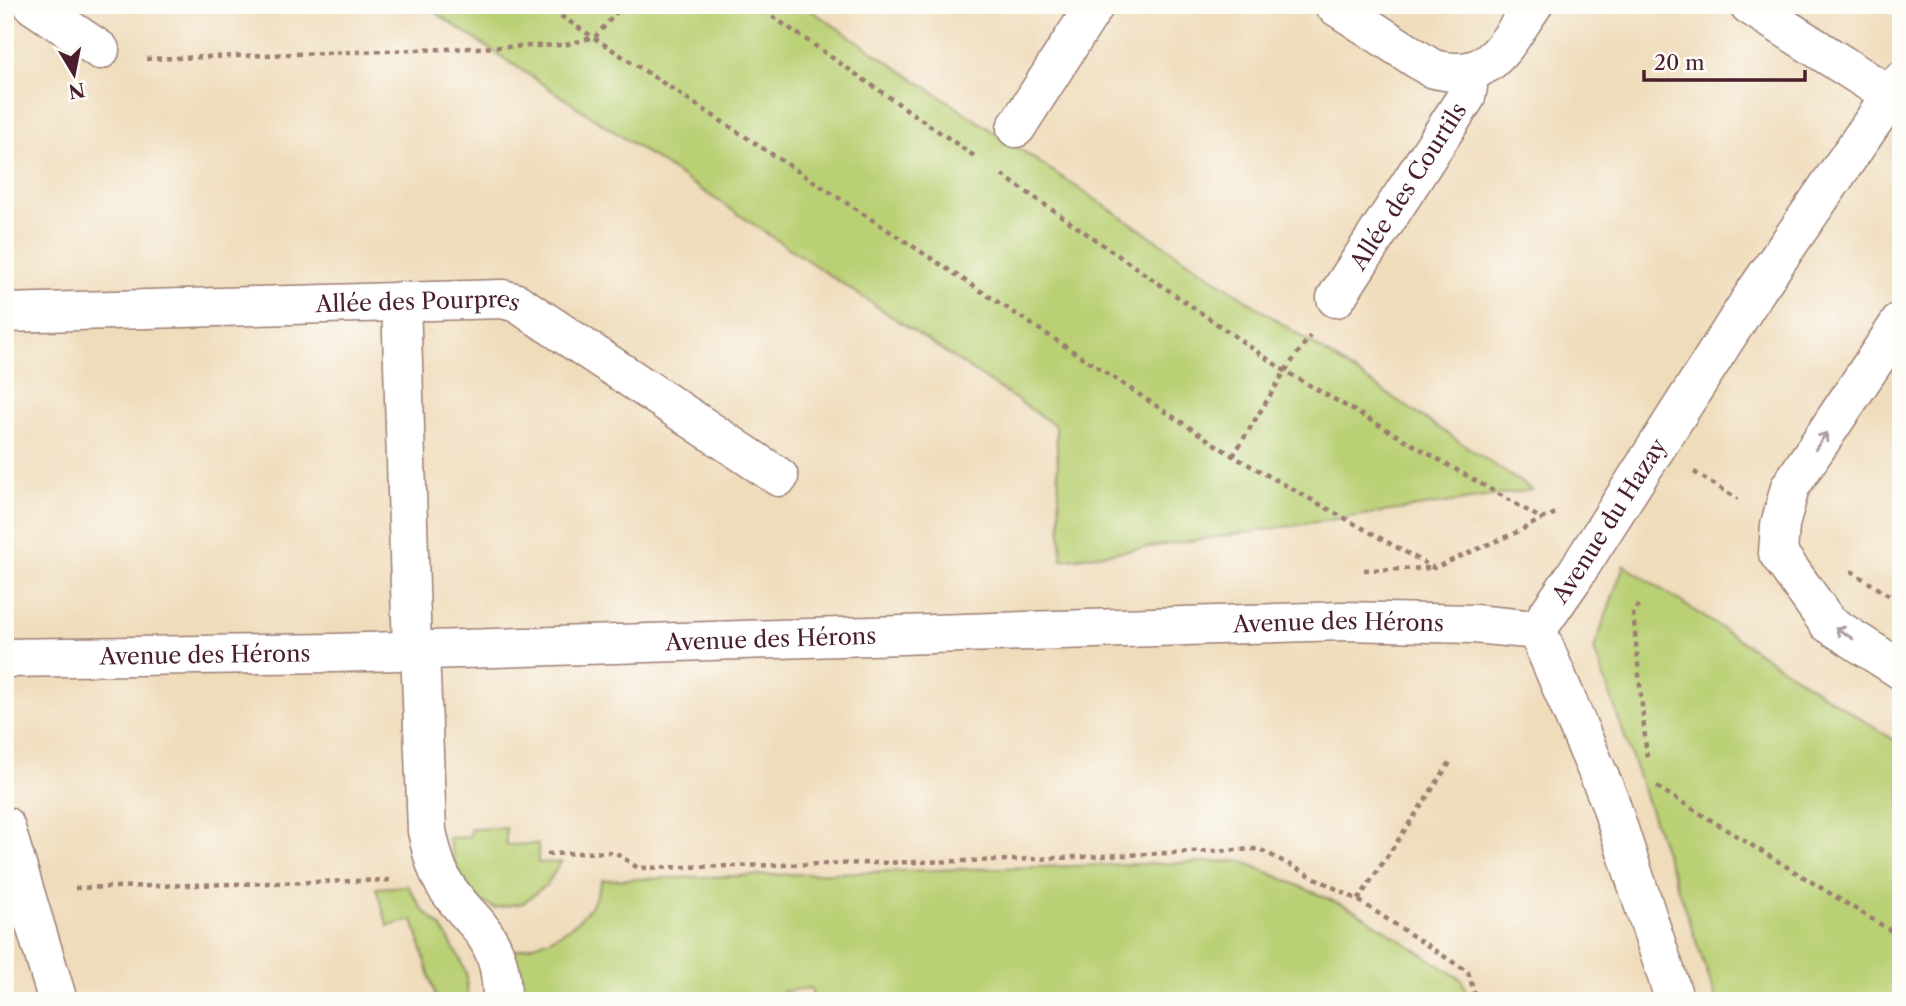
<svg xmlns="http://www.w3.org/2000/svg" width="1906" height="1006" font-family="'Libre Caslon Text',serif">
<style>
.green{fill:#bad074;stroke:#827850;stroke-width:2}
.lines{fill:none;stroke-linecap:round;stroke-linejoin:round}
.minor-casing{stroke:#9c7e73;stroke-width:41}
.path{stroke:#9c7e73;stroke-width:4.5;stroke-dasharray:5 5;stroke-linecap:butt}
.minor{stroke:#fff;stroke-width:38}
.oneway{stroke:#ae9aa0}
.labels{text-anchor:middle;dominant-baseline:central;stroke-width:5;stroke-linejoin:round;paint-order:stroke}
.street-label{font-size:23px;fill:#4a1f2b;stroke:#fdfcf7}
</style>
<rect width="100%" height="100%" fill="#fdfcf7"/>
<filter id="ink" filterUnits="userSpaceOnUse"><feTurbulence type="fractalNoise" baseFrequency=".0143" numOctaves="2"/><feDisplacementMap in="SourceGraphic" scale="14" xChannelSelector="R" yChannelSelector="G"/><feConvolveMatrix kernelMatrix="1 2 1 2 8 2 1 2 1" color-interpolation-filters="sRGB"/></filter>
<filter id="wash" filterUnits="userSpaceOnUse"><feTurbulence type="fractalNoise" baseFrequency=".00686" numOctaves="4" result="noise"/><feDisplacementMap in="SourceGraphic" scale="28" xChannelSelector="R" yChannelSelector="G"/><feGaussianBlur stdDeviation="1.57" result="paint"/><feColorMatrix in="noise" values="0 0 0 0 0 0 0 0 0 0 0 0 0 0 0 0 0 1.4 0 .05"/><feComposite in="paint" operator="in"/></filter>
<g filter="url(#wash)">
<rect width="100%" height="100%" fill="#efdcbb"/>
<g class="green">
<polygon points="424,5 803,5 1532,490 1062,560 1056,426"/>
<polygon points="1624,565 1901,745 1901,1001 1717,1001 1594,649"/>
<polygon points="506,828 506,845 538,844 538,863 561,862 547,884 523,903 494,908 479,900 460,879 448,838 470,837 470,829"/>
<path d="M1242 861 1356 911 1462 980 1469 1001H814L811 988 781 992V1001H515L513 951C544 944 577 930 594 901 597 895 599 887 602 880Z"/>
<polygon points="408,886 422,909 442,928 459,957 466,973 468,1001 437,1001 413,920 388,926 376,888"/>
</g>
</g>
<g filter="url(#ink)">
<g class="lines">
<g class="minor-casing">
<g id="minor">
<polyline points="33,5 100,50"/>
<path d="M1334 5 1431 68C1491 85 1503 47 1533 5"/>
<polyline points="1749,5 1891,96"/>
<polyline points="1016,128 1095,5"/>
<path id="s1" d="M1336 298 1466 97 1468 87 1466 73"/>
<polyline points="401,301 412,650"/>
<path id="s2" d="M5 313 503 299 517 303 779 477"/>
<polyline points="1901,321 1790,487 1780,525 1778,553 1828,623 1901,670"/>
<path id="s3" d="M1537 630 1573 578 1756 291 1901 81"/>
<polyline points="1537,630 1609,799 1675,1001"/>
<path d="M420 649 427 831C431 849 435 867 444 883 453 899 466 911 478 925 497 949 502 970 502 1001"/>
<path id="s4" d="M5 658 334 653 1343 621 1474 624 1537 630"/>
<polyline points="5,826 58,1001"/>
</g>
</g>
<g class="path">
<polyline points="544,5 1233,456 1434,568 1517,532 1542,519"/>
<polyline points="756,5 977,158"/>
<polyline points="146,59 564,45 595,37 623,5"/>
<polyline points="1002,175 1285,371 1542,519 1556,513"/>
<polyline points="1233,456 1285,371 1310,336"/>
<polyline points="1694,472 1738,499"/>
<polyline points="1364,570 1433,568"/>
<polyline points="1851,571 1901,603"/>
<polyline points="1639,605 1633,612 1647,758"/>
<polyline points="1657,787 1901,937"/>
<polyline points="547,854 615,852 638,868 1012,860 1259,849 1358,900 1468,972 1477,1001"/>
<polyline points="75,888 392,880"/>
<polyline points="1358,900 1451,761"/>
</g>
<use href="#minor" class="minor"/>
</g>
<defs><path id="oneway-shaft" d="M-6 0H5M1.5-3L5.5 0L1.5 3" fill="none" stroke-width="1.6" stroke-linecap="round" stroke-linejoin="round" transform="scale(1.75)"/></defs>
<g class="oneway">
<use href="#oneway-shaft" transform="translate(1821 441) rotate(-56)"/>
<use href="#oneway-shaft" transform="translate(1844 633) rotate(-147)"/>
</g>
</g>
<g class="labels">
<g class="street-label">
<text stroke="none"><textPath href="#s1" startOffset="133">Allée des Courtils</textPath></text>
<text stroke="none"><textPath href="#s2" startOffset="413">Allée des Pourpres</textPath></text>
<text stroke="none"><textPath href="#s3" startOffset="131">Avenue du Hazay</textPath></text>
<text stroke="none"><textPath href="#s4" startOffset="1334">Avenue des Hérons</textPath></text>
<text stroke="none"><textPath href="#s4" startOffset="766">Avenue des Hérons</textPath></text>
<text stroke="none"><textPath href="#s4" startOffset="200">Avenue des Hérons</textPath></text>
</g>
</g>
<rect width="1906" height="1006" fill="none" stroke="#fdfcf7" stroke-width="28"/>
<g transform="translate(74 74) rotate(170)" stroke="#fdfcf7" stroke-width="5" paint-order="stroke">
<path d="M0-5L12 26L0 18L-12 26Z" fill="#4a1f2b"/>
<text y="-10" font-size="19" font-weight="bold" text-anchor="middle" fill="#4a1f2b">N</text>
</g>
<path d="M1644 70v10h161v-10" fill="none" stroke="#4a1f2b" stroke-width="3.5"/>
<text x="1654" y="70" font-size="21" fill="#4a1f2b" stroke="#fdfcf7" stroke-width="5" paint-order="stroke">20 m</text>
</svg>
